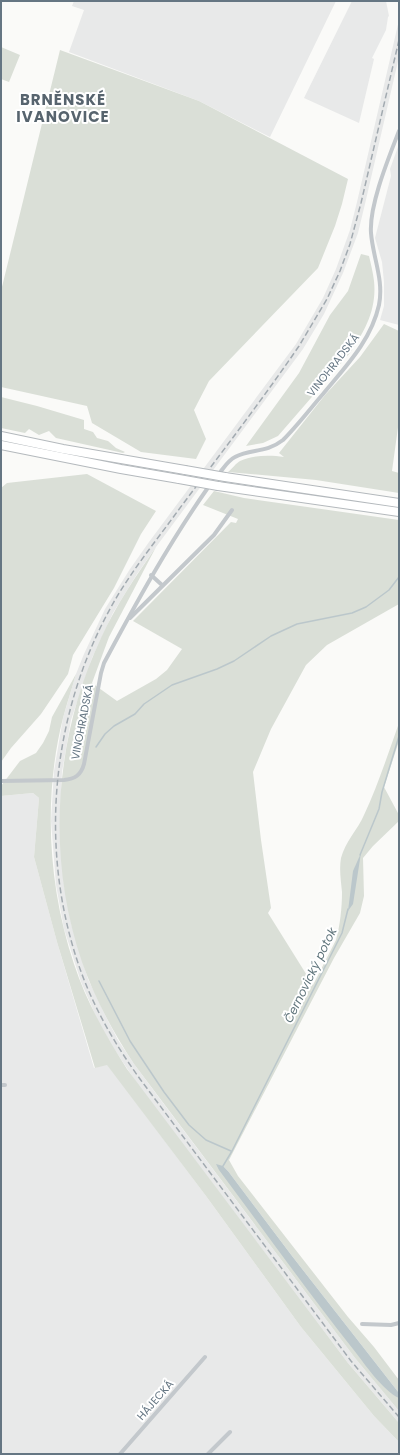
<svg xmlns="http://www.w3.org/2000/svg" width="400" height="1455" font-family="Poppins,sans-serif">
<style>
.built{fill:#e8e9e9}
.green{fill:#dadfd7}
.water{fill:#bbc7cb}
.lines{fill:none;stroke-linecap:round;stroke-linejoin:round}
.stream{stroke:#bbc7cb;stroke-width:1.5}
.highway-casing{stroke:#b4b9bd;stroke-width:10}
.street{stroke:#c3c8cc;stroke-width:4}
.highway{stroke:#fff;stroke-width:8}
.rail{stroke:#a2aab0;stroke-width:1.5;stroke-dasharray:6 3;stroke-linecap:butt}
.highway-bridge-casing{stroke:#b4b9bd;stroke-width:10;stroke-linecap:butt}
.highway-bridge{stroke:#fff;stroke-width:8}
.labels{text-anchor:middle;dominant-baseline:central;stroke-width:4;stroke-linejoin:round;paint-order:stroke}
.street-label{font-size:11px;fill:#657683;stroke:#fff}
.water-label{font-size:12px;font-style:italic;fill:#60757c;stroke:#fff}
.district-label{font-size:15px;font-weight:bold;letter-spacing:1px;fill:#57646e;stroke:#fff}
</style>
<rect width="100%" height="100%" fill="#fafaf8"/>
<g class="built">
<polygon points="74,1 336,1 270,137 199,101 69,52 84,10 72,6"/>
<polygon points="352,1 386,1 389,16 388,17 386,30 372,58 374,59 359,123 304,98"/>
<polygon points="399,20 399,57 365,204 358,233 343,273 324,314 303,349 156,547 137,574 113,613 92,658 71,720 62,772 60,821 64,884 72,927 88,979 106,1017 118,1040 134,1064 160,1099 355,1358 399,1411 399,1423 348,1363 136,1082 111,1044 98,1021 81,982 64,929 56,885 51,821 54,771 63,718 76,674 84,654 105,609 130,569 149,542 296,344 323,298 336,269 350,230 357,202"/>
<polygon points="399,144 399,325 380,320 384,306 384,282 382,262 375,238 391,176 390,169"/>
<polygon points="33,793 39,798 34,857 57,942 94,1068 107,1064 206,1196 301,1327 374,1416 399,1442 399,1454 1,1454 1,796"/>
</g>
<g class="green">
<polygon points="1,47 20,55 9,82 1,79"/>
<polygon points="60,50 199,101 348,179 342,204 335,226 318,268 209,381 194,410 206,439 196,459 141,452 92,423 87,406 1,387 1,291"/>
<path d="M361 254 369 256C371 264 373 273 374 281 377 309 365 331 350 353L278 436 263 443 246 446 299 373 330 315 348 291Z"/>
<path d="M384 324 399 331V420L392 471 399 473V493L316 480 228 472C232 469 236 463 240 461 253 455 270 455 284 457L279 453 325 395 360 357Z"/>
<polygon points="1,397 37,406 84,420 84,429 93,432 97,438 108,441 116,448 125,452 123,453 56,438 49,431 39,435 29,429 25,433 1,428"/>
<polygon points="87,474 156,511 141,534 114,588 73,655 68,674 41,714 11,748 1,762 1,488 7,483"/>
<path d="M214 491 244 498 399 520V604L327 645 306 665 271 729 253 772 261 840 271 908 268 913 313 985 336 940C340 925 342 908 342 892 341 881 339 869 341 858 345 842 358 829 364 815 378 785 388 754 399 723V741L384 787 399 815V821L373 846 363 858 364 896 360 913 334 958 229 1160 238 1176 348 1317 374 1347 399 1380V1393L292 1256 228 1171 223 1166 399 1397V1395V1411L355 1358 134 1064C113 1032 95 999 82 962 46 857 54 738 101 638 116 605 136 576 156 547L109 637 92 683 117 701 156 679 167 670 182 649 133 621 231 522 236 523 238 519 203 505Z"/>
<path d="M76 674C72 688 67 703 63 718 43 797 48 886 74 964 86 1001 106 1036 127 1069L348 1363 399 1423V1442L374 1416 301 1327 206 1196 107 1065 95 1068 57 942 34 857 39 798 33 793 1 796V786L20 761 36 753 43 743 49 731 52 717Z"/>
</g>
<g class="water">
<polygon points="361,853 353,904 348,911 353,871"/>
<path d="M216 1164 223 1166 228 1171 292 1256 399 1393V1398C383 1391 364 1363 353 1349 307 1291 264 1230 219 1170Z"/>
</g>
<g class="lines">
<g class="stream">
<polyline points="96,747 105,734 114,726 135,714 144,704 172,685 217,669 234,661 271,636 297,624 352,613 366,607 389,590 399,577"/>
<polyline points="360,855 379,809 382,792 399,736"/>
<polyline points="99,981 130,1041 164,1092 189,1125 206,1140 231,1151"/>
<polyline points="223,1166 232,1151 342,933 348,909"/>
</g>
<g class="highway-casing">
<g id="highway">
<polyline points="1,436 63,449 185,470"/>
<polyline points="1,445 121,469 179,479"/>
<polyline points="225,477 399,503"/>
<polyline points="218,486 399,512"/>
</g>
</g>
<g class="street">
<path d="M221 471C225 466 229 460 235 457 251 448 265 454 283 440 297 426 310 409 323 394 345 367 371 341 379 305 384 280 373 258 371 233 369 205 389 157 399 131"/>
<polyline points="151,575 162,585"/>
<polyline points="130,618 214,535 232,510"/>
<path d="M1 781 64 780C75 779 81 775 84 764L101 673 104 663C136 603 168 545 207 489"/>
<polyline points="1,1085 5,1085"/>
<polyline points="362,1324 391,1325 399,1323"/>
<polyline points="120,1454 205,1357"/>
<polyline points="208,1454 230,1432"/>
</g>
<use href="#highway" class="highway"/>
<path class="rail" d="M399 40 361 203 350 244 340 271 327 299 299 346C260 403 218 457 177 512 156 541 133 569 115 600 52 709 38 844 78 963 92 1005 114 1043 140 1079L351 1361 399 1417"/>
<g class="highway-bridge-casing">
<g id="highway-bridge">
<polyline points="185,470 225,477"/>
<polyline points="179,479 218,486"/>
</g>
</g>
<use href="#highway-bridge" class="highway-bridge"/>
</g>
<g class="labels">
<g class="street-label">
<text transform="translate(333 365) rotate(-52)">VINOHRADSKÁ</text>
<text transform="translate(82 722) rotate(-79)">VINOHRADSKÁ</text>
<text transform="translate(155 1400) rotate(-49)">HÁJECKÁ</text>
</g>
<g class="water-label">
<text transform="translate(310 975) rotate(-64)">Černovický potok</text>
</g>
<g class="district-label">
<text x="63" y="99">BRNĚNSKÉ<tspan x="63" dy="17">IVANOVICE</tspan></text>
</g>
</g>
<rect width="400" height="1455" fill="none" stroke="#657683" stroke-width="4"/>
</svg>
